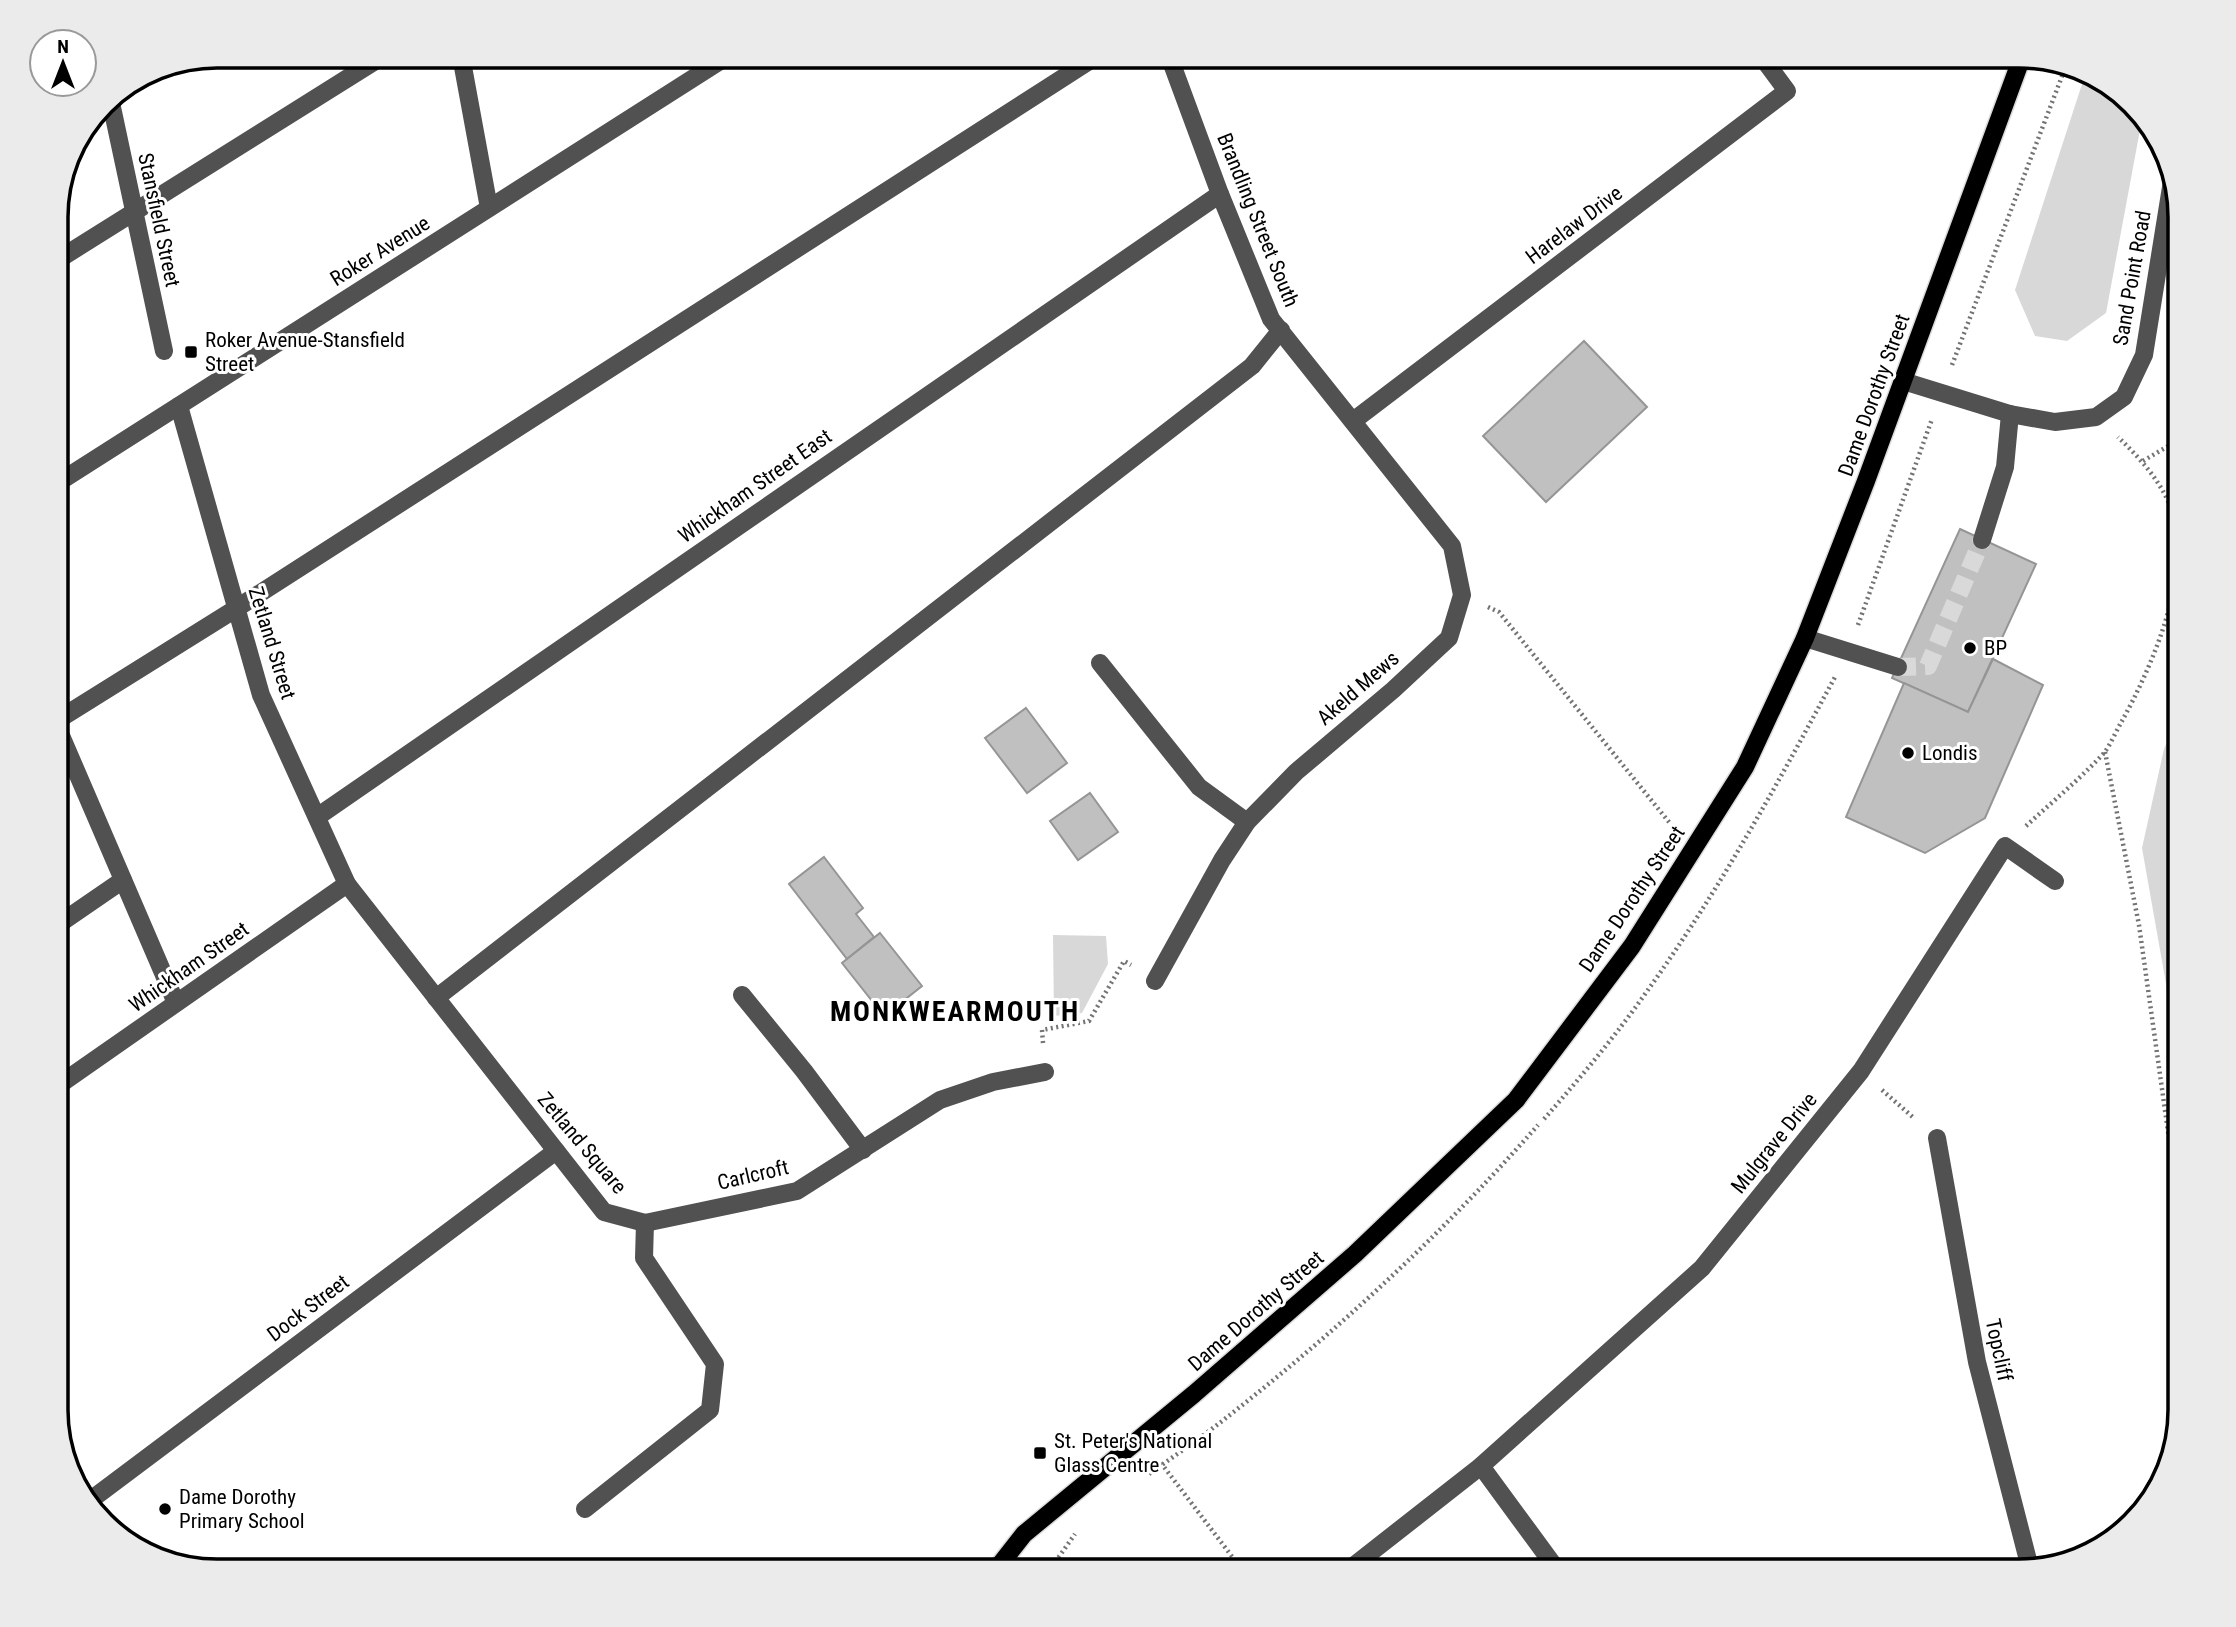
<svg xmlns="http://www.w3.org/2000/svg" width="2236" height="1627" font-family="'Roboto Condensed',sans-serif">
<style>
.green{fill:#d8d8d8}
.building{fill:#c0c0c0;stroke:#959595;stroke-width:2}
.lines{fill:none;stroke-linecap:round;stroke-linejoin:round}
.minor-tunnel{stroke:#d9d9d9;stroke-width:18;stroke-dasharray:18 9;stroke-linecap:butt}
.major-casing{stroke:#dbdbdb;stroke-width:21}
.path{stroke:#737373;stroke-width:4.5;stroke-dasharray:2 3.5;stroke-linecap:butt}
.minor{stroke:#515151;stroke-width:18}
.major{stroke:#000;stroke-width:18}
.poi-dot{fill:#000;stroke:#fff;stroke-width:2.5}
.labels{text-anchor:middle;dominant-baseline:central;stroke-width:6;stroke-linejoin:round;paint-order:stroke}
.street-label{font-size:21px;fill:#000;stroke:#fff}
.poi-label{font-size:21px;fill:#000;stroke:#fff;text-anchor:start}
.district-label{font-size:28px;font-weight:bold;letter-spacing:2px;fill:#000;stroke:#fff}
.rim{fill:none;stroke:#000;stroke-width:3.5}
</style>
<rect width="100%" height="100%" fill="#fff"/>
<g class="green">
<polygon points="2084,78 2117,89 2142,119 2106,313 2067,341 2035,336 2015,290"/>
<polygon points="2180,712 2180,1063 2142,848 2164,749"/>
<polygon points="1053,935 1106,936 1108,964 1082,1013 1054,1016"/>
</g>
<g class="building">
<polygon points="1584,341 1647,407 1546,502 1483,436"/>
<polygon points="1960,529 2036,564 1968,712 1892,678"/>
<polygon points="1993,659 2043,685 1985,818 1925,853 1846,817 1904,683 1968,712"/>
<polygon points="1026,708 1067,763 1027,793 985,738"/>
<polygon points="1090,793 1118,832 1078,860 1050,821"/>
<polygon points="824,857 863,908 856,914 874,937 847,959 789,884"/>
<polygon points="880,933 922,986 884,1016 842,963"/>
</g>
<g class="lines">
<polyline class="minor-tunnel" points="1898,667 1928,666 1982,540"/>
<g class="major-casing">
<polyline id="major" points="995,1571 1024,1534 1194,1394 1355,1254 1516,1100 1632,946 1745,767 1805,638 1866,481 2022,57"/>
</g>
<g class="path">
<polyline points="1952,365 2064,71"/>
<polyline points="2143,461 2180,439"/>
<polyline points="1488,607 1499,612 1673,827"/>
<polyline points="1858,625 1932,419"/>
<polyline points="2105,752 2139,925 2180,1217"/>
<path d="M2026 826C2052 802 2080 779 2104 753 2111 744 2116 731 2122 721 2150 670 2183 594 2177 535 2174 495 2145 463 2118 437"/>
<polyline points="1043,1043 1042,1030 1089,1021 1124,961 1131,965"/>
<polyline points="1882,1090 1915,1119"/>
<path d="M1544 1119C1581 1077 1618 1033 1650 987 1720 889 1778 783 1835 677"/>
<polyline points="1161,1463 1243,1571"/>
<path d="M1149 1474C1177 1454 1205 1435 1231 1414 1342 1327 1445 1231 1538 1125"/>
<polyline points="1049,1571 1075,1534"/>
</g>
<g class="minor">
<polyline points="461,56 489,208"/>
<polyline points="110,98 164,351"/>
<polyline points="56,261 383,56"/>
<polyline points="1903,381 2010,414 2055,422 2096,417 2124,397 2144,355 2172,181"/>
<polyline points="179,406 261,695 347,884 604,1212 645,1223 797,1191 940,1100 993,1082 1045,1072"/>
<polyline points="1353,421 1787,91 1761,56"/>
<polyline points="56,484 728,56"/>
<polyline points="1982,540 2005,467 2010,414"/>
<polyline points="1805,638 1898,667"/>
<polyline points="1100,663 1199,787 1247,822"/>
<polyline points="56,721 237,608 1097,56"/>
<polyline points="56,724 176,1003"/>
<polyline points="317,817 1220,194"/>
<polyline points="56,926 123,880"/>
<polyline points="1155,981 1222,860 1247,822 1296,772 1393,690 1449,638 1462,595 1452,546 1271,319 1220,194 1169,56"/>
<polyline points="742,995 804,1071 863,1150"/>
<polyline points="436,998 1252,366 1281,330"/>
<polyline points="56,1087 347,884"/>
<polyline points="1937,1138 1977,1362 2030,1568"/>
<polyline points="88,1502 556,1151"/>
<polyline points="585,1509 710,1410 715,1364 644,1258 645,1223"/>
<polyline points="1347,1571 1481,1466"/>
<polyline points="1558,1571 1481,1466 1702,1268 1861,1071 2005,846 2055,881"/>
</g>
<use href="#major" class="major"/>
</g>
<g class="poi-dot">
<rect x="184" y="345" width="14" height="14" rx="3.5"/>
<circle cx="1970" cy="648" r="7"/>
<circle cx="1908" cy="753" r="7"/>
<rect x="1033" y="1446" width="14" height="14" rx="3.5"/>
<circle cx="165" cy="1509" r="7"/>
</g>
<g class="labels">
<g class="street-label">
<text transform="translate(159 220) rotate(78)">Stansfield Street</text>
<text transform="translate(1258 220) rotate(68)">Brandling Street South</text>
<text transform="translate(1574 225) rotate(-37)">Harelaw Drive</text>
<text transform="translate(380 251) rotate(-32)">Roker Avenue</text>
<text transform="translate(2132 278) rotate(-80)">Sand Point Road</text>
<text transform="translate(1874 395) rotate(-70)">Dame Dorothy Street</text>
<text transform="translate(755 486) rotate(-35)">Whickham Street East</text>
<text transform="translate(272 643) rotate(73)">Zetland Street</text>
<text transform="translate(1358 688) rotate(-41)">Akeld Mews</text>
<text transform="translate(1632 899) rotate(-56)">Dame Dorothy Street</text>
<text transform="translate(189 967) rotate(-35)">Whickham Street</text>
<text transform="translate(582 1143) rotate(50)">Zetland Square</text>
<text transform="translate(1774 1143) rotate(-51)">Mulgrave Drive</text>
<text transform="translate(753 1175) rotate(-13)">Carlcroft</text>
<text transform="translate(308 1308) rotate(-37)">Dock Street</text>
<text transform="translate(1256 1311) rotate(-41)">Dame Dorothy Street</text>
<text transform="translate(1999 1350) rotate(78)">Topcliff</text>
</g>
<g class="poi-label">
<text x="205" y="340">Roker Avenue-Stansfield<tspan x="205" dy="24">Street</tspan></text>
<text x="1984" y="648">BP</text>
<text x="1922" y="753">Londis</text>
<text x="1054" y="1441">St. Peter's National<tspan x="1054" dy="24">Glass Centre</tspan></text>
<text x="179" y="1497">Dame Dorothy<tspan x="179" dy="24">Primary School</tspan></text>
</g>
<g class="district-label">
<text x="955" y="1011">MONKWEARMOUTH</text>
</g>
</g>
<path d="M0 0H2236V1627H0ZM217 68H2019A149 149 0 0 1 2168 217V1410A149 149 0 0 1 2019 1559H217A149 149 0 0 1 68 1410V217A149 149 0 0 1 217 68Z" fill="#ebebeb" fill-rule="evenodd"/>
<path class="rim" d="M217 68H2019A149 149 0 0 1 2168 217V1410A149 149 0 0 1 2019 1559H217A149 149 0 0 1 68 1410V217A149 149 0 0 1 217 68Z"/>
<g transform="translate(63 63)"><circle r="33" fill="#ffffff" stroke="#999999" stroke-width="2"/>
<path d="M0-5L12 26L0 18L-12 26Z" fill="#000000"/>
<text y="-10" font-size="19" font-weight="bold" text-anchor="middle" fill="#000000">N</text>
</g>
</svg>
